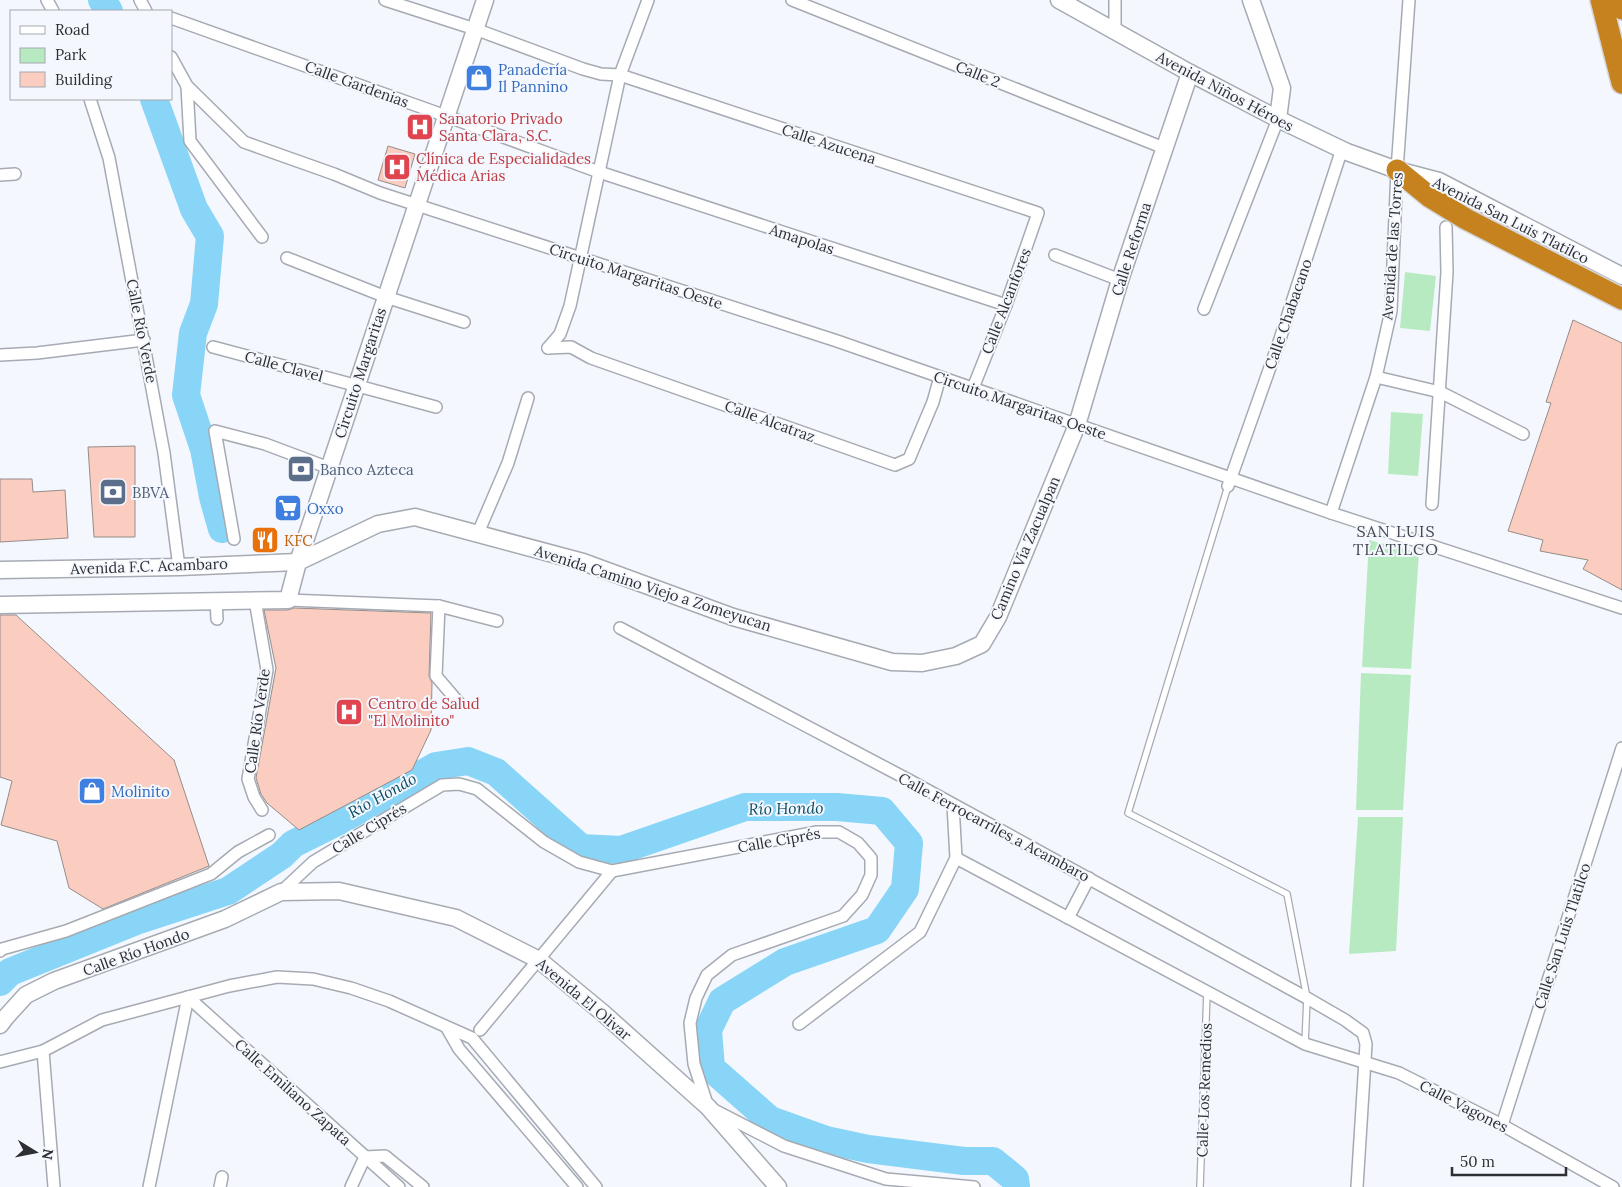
<svg xmlns="http://www.w3.org/2000/svg" width="1622" height="1187" font-family="Lora,serif">
<style>
.green{fill:#b8eac1}
.lines{fill:none;stroke-linecap:round;stroke-linejoin:round}
.river{stroke:#88d5f8;stroke-width:28}
.building{fill:#facdc0;stroke:#968c8a}
.lane-casing{stroke:#a6aab2;stroke-width:8}
.street-casing{stroke:#a6aab2;stroke-width:14}
.secondary-casing{stroke:#a6aab2;stroke-width:19}
.highway-casing{stroke:#d5d5d6;stroke-width:24}
.lane{stroke:#fff;stroke-width:5.5}
.street{stroke:#fff;stroke-width:11}
.secondary{stroke:#fff;stroke-width:16}
.highway{stroke:#c5821f;stroke-width:21}
.labels{text-anchor:middle;dominant-baseline:central;stroke-width:4;stroke-linejoin:round;paint-order:stroke}
.shop-label{font-size:15px;fill:#366cbe;stroke:#f4f8fe;text-anchor:start}
.street-label{font-size:15px;fill:#2e2f33;stroke:#f4f8fe}
.health-label{font-size:15px;fill:#be3a42;stroke:#f4f8fe;text-anchor:start}
.service-label{font-size:15px;fill:#4e5e75;stroke:#f4f8fe;text-anchor:start}
.food-label{font-size:15px;fill:#c56008;stroke:#f4f8fe;text-anchor:start}
.neighbourhood-label{font-size:16px;letter-spacing:1px;fill:#44484e;stroke:#f4f8fe}
.water-label{font-size:16px;font-style:italic;fill:#0a4c64;stroke:#f4f8fe}
</style>
<rect width="100%" height="100%" fill="#f4f8fe"/>
<g class="green">
<polygon points="1405,272 1436,276 1430,331 1400,328"/>
<polygon points="1391,412 1423,414 1418,476 1388,474"/>
<polygon points="1369,540 1419,553 1411,669 1362,667"/>
<polygon points="1361,673 1411,675 1403,810 1356,810"/>
<polygon points="1358,817 1403,817 1396,951 1349,954"/>
</g>
<g class="lines">
<g class="river">
<polyline points="102,0 109,11"/>
<polyline points="154,99 194,209 210,236 204,304 193,333 186,395 204,449 213,497 222,529"/>
<polyline points="0,982 10,972 136,921 228,891 282,855 293,844 339,821 436,766 468,761 496,772 581,848 621,850 745,807 837,807 882,811 909,843 905,889 877,930 785,962 722,1001 708,1030 711,1068 770,1120 826,1140 868,1149 964,1161 993,1161 1015,1179 1016,1187"/>
</g>
</g>
<g class="building">
<polygon points="388,146 415,154 405,188 378,180"/>
<polygon points="1573,320 1622,343 1622,590 1583,569 1588,560 1540,551 1543,540 1508,531 1551,403 1546,402"/>
<polygon points="135,446 135,537 94,537 88,447"/>
<polygon points="0,479 32,479 33,492 65,490 68,538 0,542"/>
<polygon points="294,608 431,613 429,676 432,683 431,730 412,770 299,830 267,803 261,794 256,778 276,668 264,610 288,610"/>
<polygon points="0,615 16,615 174,760 209,866 103,909 69,888 57,841 1,825 12,781 0,777"/>
</g>
<g class="lines">
<g class="lane-casing">
<g id="lane">
<polyline points="1228,486 1128,813 1287,894 1307,998 1305,1044"/>
<polyline points="1200,1187 1207,992"/>
</g>
</g>
<g class="street-casing">
<g id="street">
<polyline points="47,0 53,11"/>
<polyline points="140,0 146,11"/>
<polyline points="385,0 475,29 583,69 601,74 620,75 1038,213 1006,305 973,388"/>
<polyline points="792,0 1164,148"/>
<polyline points="1115,0 1115,32"/>
<polyline points="171,18 446,116 599,172 1006,305"/>
<polyline points="171,57 187,86 244,142 334,174 380,193 837,341 1331,513 1622,608"/>
<polyline points="187,86 190,141 262,237"/>
<polyline points="90,99 109,158 164,453 179,567"/>
<polyline points="0,175 15,174"/>
<polyline points="1055,255 1120,280"/>
<polyline points="287,258 386,297 464,322"/>
<polyline points="1204,309 1278,119"/>
<polyline points="213,347 436,407"/>
<polyline points="548,348 571,347 591,358 895,465 909,459 933,402 940,377"/>
<polyline points="548,348 560,334 570,306 620,75 648,0"/>
<polyline points="0,355 37,353 144,340"/>
<polyline points="1376,377 1440,392 1523,434"/>
<polyline points="1228,486 1280,339 1342,149"/>
<polyline points="1432,504 1447,272 1446,227"/>
<polyline points="1331,513 1376,377 1391,311 1397,170 1409,0"/>
<polyline points="478,533 508,463 528,398"/>
<polyline points="234,539 215,431 265,444 329,468"/>
<polyline points="255,600 267,670 248,779 254,797 262,810"/>
<polyline points="288,600 439,606 497,621"/>
<polyline points="216,601 217,619"/>
<polyline points="439,606 436,676 459,703"/>
<polyline points="620,628 907,779 1307,998 1345,1020 1363,1033 1366,1044 1357,1187"/>
<polyline points="956,858 1305,1044 1399,1073 1502,1125 1613,1187"/>
<polyline points="281,892 313,862 442,785 459,784 477,789 544,842 579,862 612,871 817,832 839,832 858,843 871,858 871,875 862,895 843,916 732,955 707,975 696,998 690,1023 694,1064 708,1107 784,1146 886,1179 974,1187"/>
<polyline points="1068,918 1089,878"/>
<polyline points="0,951 2,949 66,931 211,874 238,852 269,835"/>
<polyline points="188,997 399,1187"/>
<polyline points="799,1024 920,932 956,858 953,805"/>
<polyline points="447,1028 459,1049 577,1187"/>
<polyline points="480,1030 612,871"/>
<polyline points="43,1051 54,1187"/>
<polyline points="0,1062 43,1051 102,1020 229,986 277,977 313,979 351,988 389,1001 472,1038 596,1187"/>
<polyline points="1502,1125 1622,748"/>
<polyline points="149,1187 188,997"/>
<polyline points="220,1187 222,1177"/>
<polyline points="351,1187 365,1157 385,1156 423,1187"/>
</g>
</g>
<g class="secondary-casing">
<g id="secondary">
<polyline points="1059,0 1190,73 1278,119 1347,152 1397,170 1439,181 1622,276"/>
<polyline points="1251,0 1282,88 1278,119"/>
<polyline points="0,570 179,567 298,562 378,524 415,517 583,562 733,617 892,662 922,663 956,656 982,644 998,617 1077,425 1120,280 1190,73"/>
<polyline points="0,605 288,600 298,562 485,0"/>
<polyline points="0,1025 6,1017 26,995 54,981 225,919 281,892 339,891 456,918 539,960 603,1013 708,1107 778,1187"/>
</g>
</g>
<g class="highway-casing">
<g id="highway">
<polyline points="1601,0 1622,83"/>
<polyline points="1620,0 1622,9"/>
<polyline points="1397,170 1430,197 1466,219 1622,299"/>
</g>
</g>
<use href="#lane" class="lane"/>
<use href="#street" class="street"/>
<use href="#secondary" class="secondary"/>
<use href="#highway" class="highway"/>
</g>
<defs>
<g id="shop-square" transform="scale(1.4375)"><rect x="-9" y="-9" width="18" height="18" rx="4" fill="#3f7fe0" stroke="#f4f8fe"/><path d="M-5-2.5h2.3a2.7 3.5 0 0 1 5.4 0H5L5.5 6h-11ZM-1.5-2.5h3a1.5 2.3 0 0 0-3 0Z" fill="#fff"/></g>
<g id="hospital-square" transform="scale(1.4375)"><rect x="-9" y="-9" width="18" height="18" rx="4" fill="#e0444e" stroke="#f4f8fe"/><path d="M-5-5h3v3.5h4V-5h3V5h-3V1.5h-4V5h-3Z" fill="#fff"/></g>
<g id="bank-square" transform="scale(1.4375)"><rect x="-9" y="-9" width="18" height="18" rx="4" fill="#5c6f8a" stroke="#f4f8fe"/><path d="M-6-4H6V4H-6ZM0-2.3a2.3 2.3 0 1 0 0 4.6a2.3 2.3 0 1 0 0-4.6Z" fill="#fff"/></g>
<g id="supermarket-square" transform="scale(1.4375)"><rect x="-9" y="-9" width="18" height="18" rx="4" fill="#3f7fe0" stroke="#f4f8fe"/><path d="M-6-5.5h2.5l.6 2H6L4.5 2H-2.5L-4.4-4H-6ZM-1.5 3.2a1.3 1.3 0 1 0 .1 0ZM3 3.2a1.3 1.3 0 1 0 .1 0Z" fill="#fff"/></g>
<g id="restaurant-square" transform="scale(1.4375)"><rect x="-9" y="-9" width="18" height="18" rx="4" fill="#e8710a" stroke="#f4f8fe"/><path d="M-5-6h1v4h1v-4h1v4h1v-4h1v5L-1.5 .5V6h-2V.5L-5-1ZM5-6V6H3V1.5H1.5Q1.5-4 5-6Z" fill="#fff"/></g>
</defs>
<g fill-rule="evenodd">
<use href="#shop-square" x="479" y="78"/>
<use href="#hospital-square" x="420" y="127"/>
<use href="#hospital-square" x="397" y="167"/>
<use href="#bank-square" x="301" y="469"/>
<use href="#bank-square" x="113" y="492"/>
<use href="#supermarket-square" x="288" y="508"/>
<use href="#restaurant-square" x="265" y="540"/>
<use href="#hospital-square" x="349" y="712"/>
<use href="#shop-square" x="92" y="791"/>
</g>
<g class="labels">
<g class="shop-label">
<text x="498" y="69">Panadería<tspan x="498" dy="17">Il Pannino</tspan></text>
<text x="307" y="508">Oxxo</text>
<text x="111" y="791">Molinito</text>
</g>
<g class="street-label">
<text transform="translate(978 74) rotate(22)">Calle 2</text>
<text transform="translate(357 84) rotate(20)">Calle Gardenias</text>
<text transform="translate(1225 91) rotate(28)">Avenida Niños Héroes</text>
<text transform="translate(829 144) rotate(18)">Calle Azucena</text>
<text transform="translate(1511 220) rotate(27)">Avenida San Luis Tlatilco</text>
<text transform="translate(802 239) rotate(18)">Amapolas</text>
<text transform="translate(1392 246) rotate(-86)">Avenida de las Torres</text>
<text transform="translate(1131 249) rotate(-72)">Calle Reforma</text>
<text transform="translate(636 276) rotate(18)">Circuito Margaritas Oeste</text>
<text transform="translate(1006 301) rotate(-69)">Calle Alcanfores</text>
<text transform="translate(1288 314) rotate(-71)">Calle Chabacano</text>
<text transform="translate(142 331) rotate(79)">Calle Río Verde</text>
<text transform="translate(284 366) rotate(15)">Calle Clavel</text>
<text transform="translate(360 373) rotate(-72)">Circuito Margaritas</text>
<text transform="translate(1020 405) rotate(19)">Circuito Margaritas Oeste</text>
<text transform="translate(770 421) rotate(20)">Calle Alcatraz</text>
<text transform="translate(1025 548) rotate(-67)">Camino Vía Zacualpan</text>
<text transform="translate(149 566) rotate(-2)">Avenida F.C. Acambaro</text>
<text transform="translate(653 588) rotate(18)">Avenida Camino Viejo a Zomeyucan</text>
<text transform="translate(257 721) rotate(-82)">Calle Río Verde</text>
<text transform="translate(994 827) rotate(28)">Calle Ferrocarriles a Acambaro</text>
<text transform="translate(369 828) rotate(-31)">Calle Ciprés</text>
<text transform="translate(779 840) rotate(-10)">Calle Ciprés</text>
<text transform="translate(1562 936) rotate(-72)">Calle San Luis Tlatilco</text>
<text transform="translate(136 952) rotate(-20)">Calle Río Hondo</text>
<text transform="translate(584 999) rotate(40)">Avenida El Olivar</text>
<text transform="translate(1204 1090) rotate(-88)">Calle Los Remedios</text>
<text transform="translate(293 1092) rotate(42)">Calle Emiliano Zapata</text>
<text transform="translate(1464 1106) rotate(27)">Calle Vagones</text>
</g>
<g class="health-label">
<text x="439" y="118">Sanatorio Privado<tspan x="439" dy="17">Santa Clara, S.C.</tspan></text>
<text x="416" y="158">Clínica de Especialidades<tspan x="416" dy="17">Médica Arias</tspan></text>
<text x="368" y="703">Centro de Salud<tspan x="368" dy="17">"El Molinito"</tspan></text>
</g>
<g class="service-label">
<text x="320" y="469">Banco Azteca</text>
<text x="132" y="492">BBVA</text>
</g>
<g class="food-label">
<text x="284" y="540">KFC</text>
</g>
<g class="neighbourhood-label">
<text x="1396" y="531">SAN LUIS<tspan x="1396" dy="18">TLATILCO</tspan></text>
</g>
<g class="water-label">
<text transform="translate(382 795) rotate(-29)">Río Hondo</text>
<text transform="translate(786 808) rotate(-1)">Río Hondo</text>
</g>
</g>
<rect x="10" y="10" width="162" height="90" fill="#f4f8fe" stroke="#a5a8ad"/>
<rect x="20" y="26" width="25" height="8" fill="#ffffff" stroke="#a5a8ad"/>
<text x="55" y="35" font-size="15" fill="#2e2f33">Road</text>
<rect x="20" y="48" width="25" height="15" fill="#b8eac1" stroke="#a5a8ad"/>
<text x="55" y="60" font-size="15" fill="#2e2f33">Park</text>
<rect x="20" y="72" width="25" height="15" fill="#facdc0" stroke="#a5a8ad"/>
<text x="55" y="85" font-size="15" fill="#2e2f33">Building</text>
<g transform="translate(35 1152) rotate(100)" stroke="#f4f8fe" stroke-width="4" paint-order="stroke">
<path d="M0-4L9 19L0 12L-9 19Z" fill="#2e2f33"/>
<text y="-8" font-size="14" font-weight="bold" text-anchor="middle" fill="#2e2f33">N</text>
</g>
<path d="M1452 1167v8h114v-8" fill="none" stroke="#2e2f33" stroke-width="2.5"/>
<text x="1460" y="1167" font-size="15" fill="#2e2f33" stroke="#f4f8fe" stroke-width="4" paint-order="stroke">50 m</text>
</svg>
